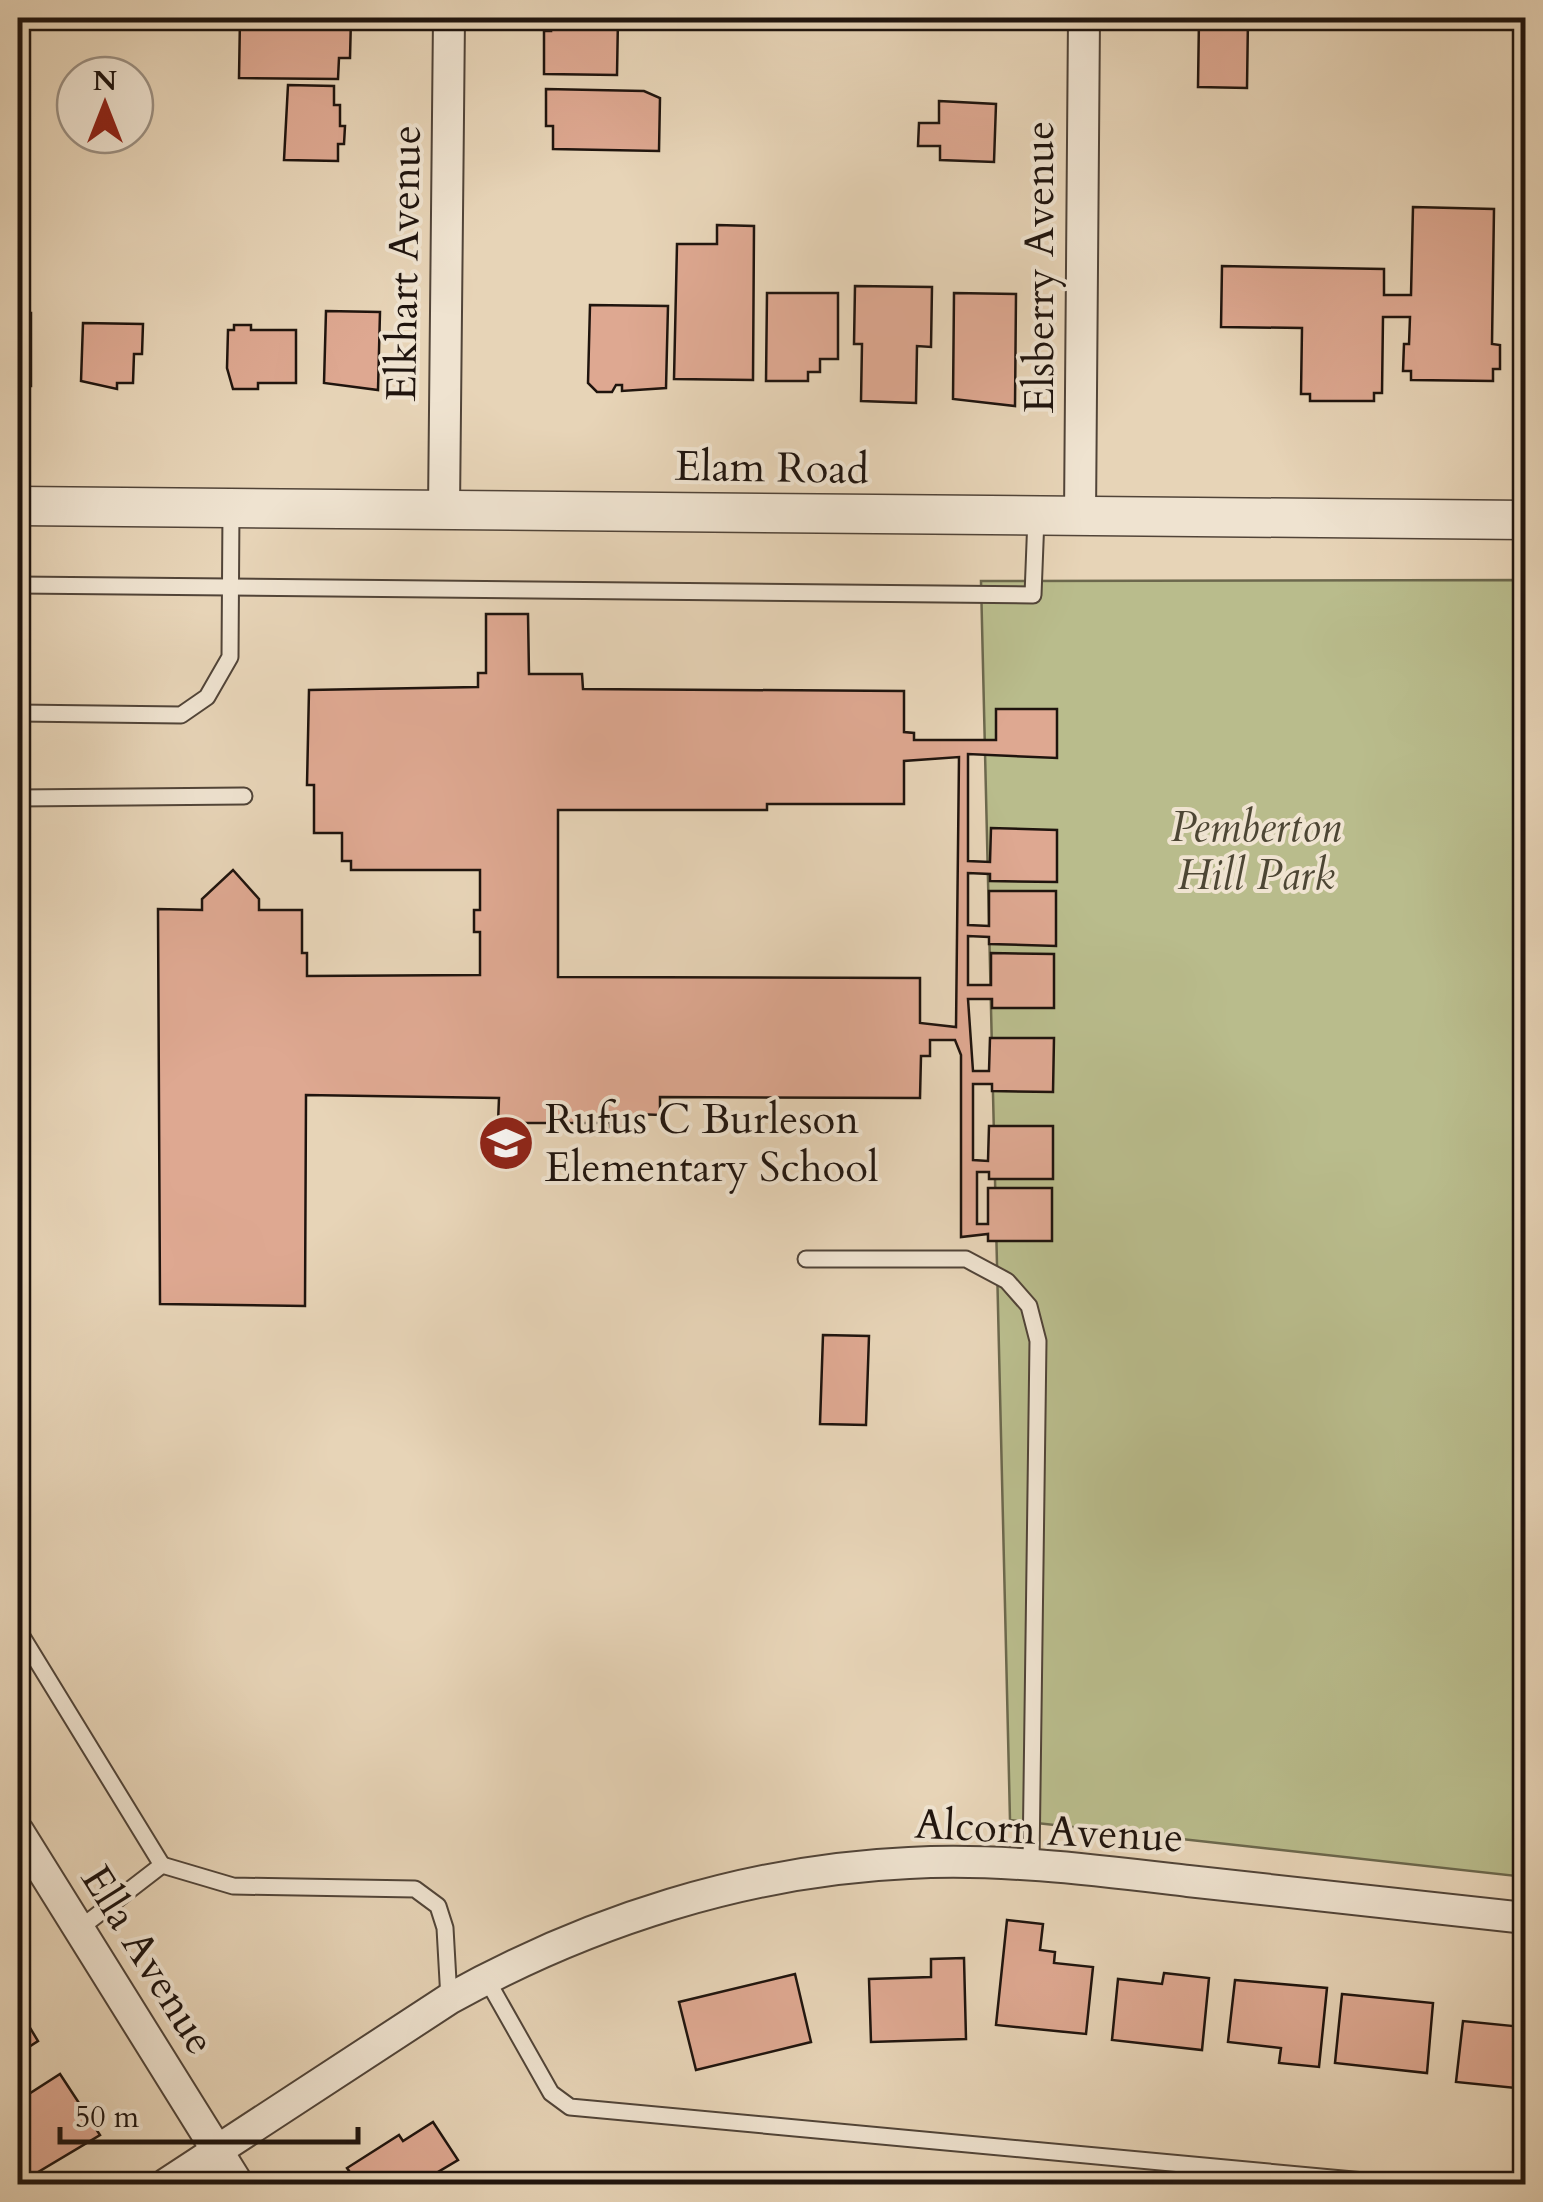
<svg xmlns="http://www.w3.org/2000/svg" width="1543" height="2202" font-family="Cardo,serif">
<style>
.green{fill:#b9bc8c;stroke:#6c684d;stroke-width:2.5}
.building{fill:#dea891;stroke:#1f140e;stroke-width:2.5;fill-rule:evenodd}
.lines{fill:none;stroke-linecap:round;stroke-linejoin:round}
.service-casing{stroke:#514438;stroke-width:19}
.minor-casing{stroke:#514438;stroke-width:34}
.tertiary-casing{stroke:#514438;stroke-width:41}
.service{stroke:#efe3d0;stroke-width:15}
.minor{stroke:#efe3d0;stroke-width:30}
.tertiary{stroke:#efe3d0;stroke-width:38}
.labels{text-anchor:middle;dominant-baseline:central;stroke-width:8;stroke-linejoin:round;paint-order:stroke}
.street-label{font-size:42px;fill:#1f140e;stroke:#efe3d0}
.park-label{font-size:42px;font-style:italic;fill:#4d4634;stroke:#efe3d0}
.poi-label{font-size:42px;fill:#1f140e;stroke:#efe3d0;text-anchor:start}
</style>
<rect width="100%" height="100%" fill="#e7d4b7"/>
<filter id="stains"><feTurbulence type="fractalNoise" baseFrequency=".002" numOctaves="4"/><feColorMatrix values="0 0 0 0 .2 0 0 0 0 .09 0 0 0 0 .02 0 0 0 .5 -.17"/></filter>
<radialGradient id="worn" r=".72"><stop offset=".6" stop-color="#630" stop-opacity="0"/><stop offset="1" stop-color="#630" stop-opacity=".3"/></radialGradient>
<polygon class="green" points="1525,580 1525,1877 1010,1820 981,581"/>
<g class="building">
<polygon points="240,18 351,18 350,58 339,58 338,79 239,78"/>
<polygon points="550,18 618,18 617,75 544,74 544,31 551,31"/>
<polygon points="1199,18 1248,18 1247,88 1198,87"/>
<polygon points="288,85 334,86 334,105 340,105 340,126 345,126 344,144 338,144 338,161 284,160"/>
<polygon points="546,89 644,91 660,98 659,151 553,149 553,126 546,126"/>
<polygon points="939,101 996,104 994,162 940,160 940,146 918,146 919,123 939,123"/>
<polygon points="1413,207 1494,209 1492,344 1500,345 1500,369 1493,369 1493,381 1411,380 1411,371 1403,371 1404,344 1409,344 1410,317 1383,317 1382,393 1374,393 1374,401 1310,401 1310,394 1301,394 1302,328 1221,327 1222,266 1384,269 1384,295 1411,295"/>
<polygon points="717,225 754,226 753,380 674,379 677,244 717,244"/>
<polygon points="855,286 932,287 931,347 917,346 916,403 861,401 862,344 854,344"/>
<polygon points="767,293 838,293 838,359 820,359 820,372 808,372 808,381 766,381"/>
<polygon points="954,293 1016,294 1015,406 953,399"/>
<polygon points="590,305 668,306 666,388 622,391 622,385 616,385 612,392 597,392 588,383"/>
<polygon points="326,311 380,312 378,390 324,383"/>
<rect x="18" y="313" width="13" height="73"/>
<polygon points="83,323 143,324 142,354 134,354 133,383 117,383 117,389 81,381"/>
<polygon points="234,325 251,325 251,330 296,330 296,383 258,383 258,389 233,389 227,368 228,330 234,330"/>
<path d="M486 614H528L529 674H582L583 689 904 691V732L914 733V740H996V709H1057V758L968 754V861L990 862 991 828 1057 830V882L990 881V874L968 873V925L989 926V891H1056V946L989 944V937L968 936V985H991V953L1054 954V1008H992V999H968L973 1071H989L990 1038H1054L1053 1092 992 1091V1084H973V1160L988 1161 989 1126H1053V1179H989V1172H977V1224H988V1188H1052V1241H988V1234L961 1237V1055L955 1040H930V1056H921L920 1098 660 1097V1115L636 1114 632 1130H610V1123H498L499 1098 306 1095 305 1306 160 1304 158 909 202 910V899L233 870 259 899V910H302V953H307V976L480 975V932H474V910H480V870H351V861H342V833H314V785H307L309 690 478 687V673H486ZM959 757 956 1027 920 1023V978L558 977V810H767V804H904V761Z"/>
<polygon points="823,1335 869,1336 866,1425 820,1424"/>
<polygon points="1007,1920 1043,1924 1040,1950 1055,1952 1054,1963 1093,1967 1086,2034 996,2025"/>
<polygon points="964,1958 966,2039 871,2042 869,1979 931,1977 931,1959"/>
<polygon points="1164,1973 1209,1978 1202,2050 1112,2040 1118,1979 1162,1984"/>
<polygon points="795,1974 811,2042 696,2070 679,2002"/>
<polygon points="1235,1980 1327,1988 1319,2067 1279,2063 1281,2048 1228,2042"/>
<polygon points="1342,1994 1433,2003 1427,2073 1335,2063"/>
<polygon points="18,2008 38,2041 18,2054"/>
<polygon points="1523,2013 1526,2089 1456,2082 1463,2021 1522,2027"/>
<polygon points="60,2074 100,2135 18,2184 18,2101"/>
<polygon points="433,2122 458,2160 428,2178 432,2184 358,2184 347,2168 399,2135 403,2141"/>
</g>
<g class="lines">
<g class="service-casing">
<g id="service">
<polyline points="18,585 1033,595 1036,517"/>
<polyline points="18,713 181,715 207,697 230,657 231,509"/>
<polyline points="18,798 244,796"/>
<polyline points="806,1259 966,1259 1007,1281 1029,1306 1038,1341 1031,1863"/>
<polyline points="18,1630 162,1865 79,1929"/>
<polyline points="162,1865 233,1886 415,1889 438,1906 445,1928 449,1999"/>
<polyline points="486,1978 551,2093 570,2107 1397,2184"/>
</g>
</g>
<g class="minor-casing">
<g id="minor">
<polyline points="444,509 449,18"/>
<polyline points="1080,517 1084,18"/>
<polyline points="18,1831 238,2184"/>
<path d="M166 2184 449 1999C589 1921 748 1870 909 1863 1002 1858 1095 1870 1188 1881 1300 1893 1413 1905 1526 1918"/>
</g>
</g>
<g class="tertiary-casing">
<polyline id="tertiary" points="18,506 1526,520"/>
</g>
<use href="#service" class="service"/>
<use href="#minor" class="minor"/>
<use href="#tertiary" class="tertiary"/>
</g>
<defs>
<g id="school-disc" transform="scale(2.875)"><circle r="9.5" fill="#8f2418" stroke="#efe3d0"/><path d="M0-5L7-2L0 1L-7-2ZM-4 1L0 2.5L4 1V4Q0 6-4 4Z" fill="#fff"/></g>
</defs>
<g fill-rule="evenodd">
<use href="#school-disc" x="506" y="1143"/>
</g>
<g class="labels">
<g class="street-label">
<text transform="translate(404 263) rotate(-89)">Elkhart Avenue</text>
<text transform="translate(1039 267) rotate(-90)">Elsberry Avenue</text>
<text transform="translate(772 468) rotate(1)">Elam Road</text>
<text transform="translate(1049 1831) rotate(3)">Alcorn Avenue</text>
<text transform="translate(148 1960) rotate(58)">Ella Avenue</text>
</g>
<g class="park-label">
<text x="1256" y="827">Pemberton<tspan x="1256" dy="48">Hill Park</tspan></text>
</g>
<g class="poi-label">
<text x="545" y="1119">Rufus C Burleson<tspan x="545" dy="48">Elementary School</tspan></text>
</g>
</g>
<rect width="1543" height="2202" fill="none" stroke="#e7d4b7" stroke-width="60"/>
<rect x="20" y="20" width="1503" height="2162" fill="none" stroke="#1f140e" stroke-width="5"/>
<rect x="30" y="30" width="1483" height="2142" fill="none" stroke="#1f140e" stroke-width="2.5"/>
<g transform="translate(105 105)"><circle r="48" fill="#efe3d0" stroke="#9c9082" stroke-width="2.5"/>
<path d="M0-8L18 38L0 25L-18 38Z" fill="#8f2418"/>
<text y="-15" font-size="28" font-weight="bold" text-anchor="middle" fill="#1f140e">N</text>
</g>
<path d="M60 2127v15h298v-15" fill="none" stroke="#1f140e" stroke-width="5"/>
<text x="75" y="2127" font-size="30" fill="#1f140e" stroke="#efe3d0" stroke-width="8" paint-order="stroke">50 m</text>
<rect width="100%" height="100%" filter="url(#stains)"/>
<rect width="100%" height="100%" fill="url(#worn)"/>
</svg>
